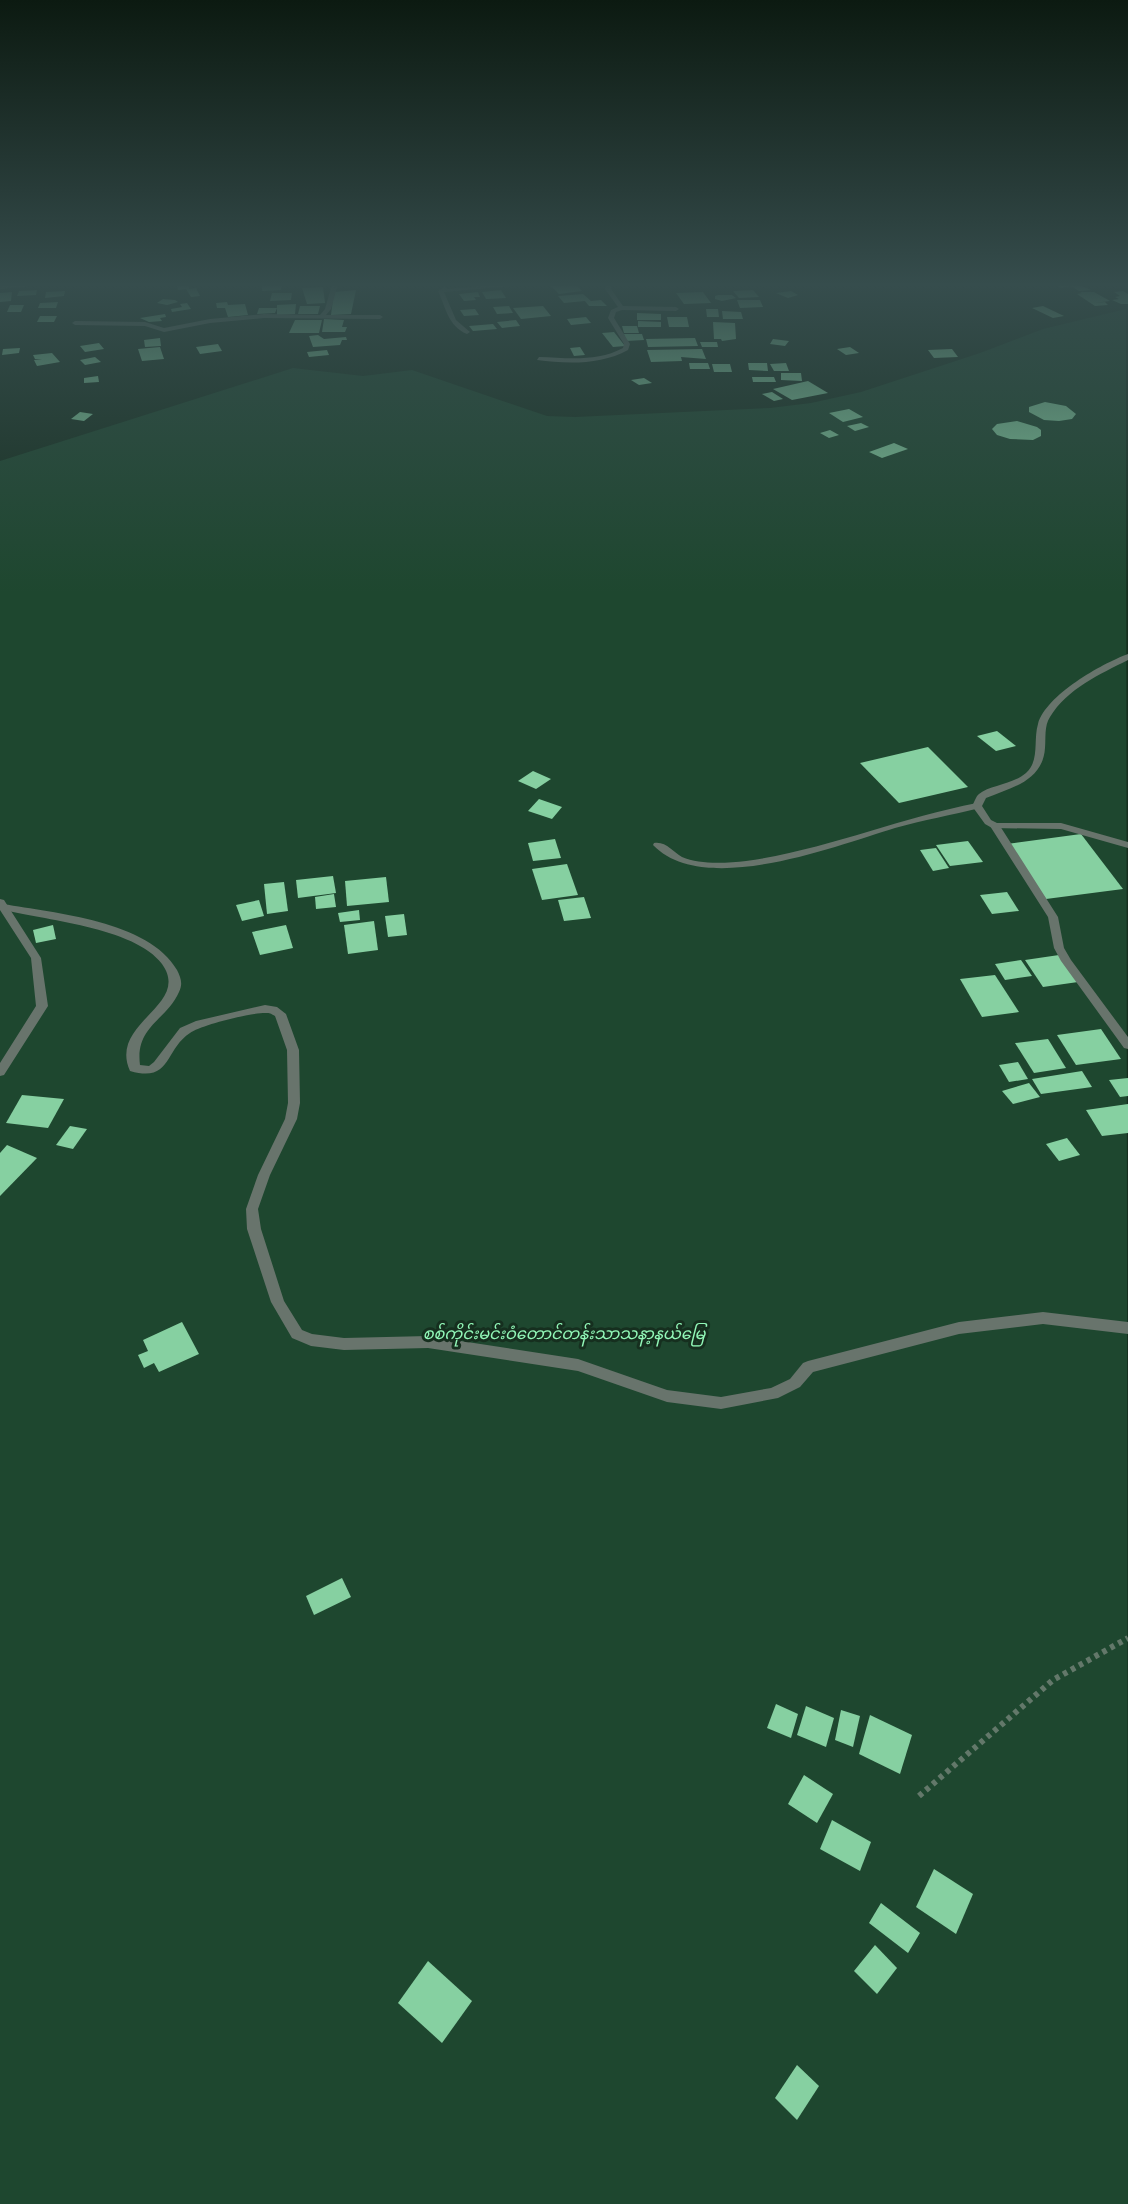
<svg xmlns="http://www.w3.org/2000/svg" width="1128" height="2204" font-family="'Times New Roman','Noto Sans Myanmar',serif">
<style>
.green{fill:#1e472f}
.building{fill:#86d0a1}
.lines{fill:none;stroke-linecap:round;stroke-linejoin:round}
.path{stroke:#63786a;stroke-width:6;stroke-dasharray:4.5 4.5;stroke-linecap:butt}
.service{fill:#68746c;fill-rule:evenodd}
.minor{fill:#68746c;fill-rule:evenodd}
.tertiary{fill:#68746c;fill-rule:evenodd}
.labels{text-anchor:middle;dominant-baseline:central;stroke-width:6;stroke-linejoin:round;paint-order:stroke}
.park-label{font-size:16px;font-style:italic;fill:#92f8b8;stroke:#162f1f}
</style>
<rect width="100%" height="100%" fill="#162f1f"/>
<polygon class="green" points="1126,309 1128,2204 0,2204 0,461 293,368 363,376 412,370 547,416 575,417 770,408 811,403 861,392 980,353 1043,329"/>
<g class="building">
<polygon points="282,284 281,290 262,291 262,285"/>
<polygon points="575,284 582,291 559,294 551,286"/>
<polygon points="1055,284 1077,284 1091,290 1079,291 1071,286 1061,288"/>
<polygon points="189,285 189,289 196,288 200,296 191,297 186,289 178,290 177,286"/>
<polygon points="323,287 325,303 307,304 302,288"/>
<polygon points="37,290 36,295 17,296 19,291"/>
<polygon points="356,290 351,314 331,315 334,292"/>
<polygon points="501,290 506,298 486,299 482,292"/>
<polygon points="753,290 759,297 739,298 733,291"/>
<polygon points="65,291 64,296 45,298 46,292"/>
<polygon points="791,291 798,295 788,298 776,293"/>
<polygon points="1123,291 1128,294 1128,304 1121,304 1112,300 1119,299 1115,297 1120,296 1114,292"/>
<polygon points="12,292 11,301 0,302 0,293"/>
<polygon points="478,292 480,297 474,297 476,300 464,301 459,294"/>
<polygon points="703,292 711,303 684,304 676,293"/>
<polygon points="1080,292 1094,292 1110,301 1094,303 1105,302 1108,305 1095,306 1077,294 1082,293"/>
<polygon points="272,293 292,293 291,300 270,301"/>
<polygon points="583,294 591,301 601,300 607,306 589,306 585,301 564,303 558,296"/>
<polygon points="718,295 732,295 736,298 722,301 715,299 715,296"/>
<polygon points="163,299 175,300 178,302 167,305 157,303"/>
<polygon points="737,300 760,300 763,307 740,308"/>
<polygon points="58,302 56,308 38,308 40,303"/>
<polygon points="227,302 228,305 245,304 248,315 228,317 225,308 217,308 216,303"/>
<polygon points="187,303 191,309 172,312 171,309 182,307 180,304"/>
<polygon points="296,304 295,314 277,315 277,305"/>
<polygon points="10,305 24,305 21,312 7,312"/>
<polygon points="300,306 320,306 318,314 298,314"/>
<polygon points="509,306 513,313 497,314 493,307"/>
<polygon points="543,306 551,316 521,319 513,308"/>
<polygon points="1043,306 1064,316 1053,318 1032,308"/>
<polygon points="259,308 277,308 275,313 257,314"/>
<polygon points="475,309 479,315 464,316 460,310"/>
<polygon points="706,309 718,309 719,317 707,317"/>
<polygon points="722,311 741,312 743,319 723,319"/>
<polygon points="637,313 661,314 661,320 637,320"/>
<polygon points="165,314 166,317 160,318 162,321 149,322 140,318"/>
<polygon points="40,316 57,316 54,322 37,322"/>
<polygon points="586,317 591,323 571,325 567,319"/>
<polygon points="667,317 687,317 689,327 669,327"/>
<polygon points="324,319 344,320 342,327 347,327 345,332 322,332"/>
<polygon points="295,320 322,320 319,333 289,333"/>
<polygon points="516,320 520,326 502,328 497,322"/>
<polygon points="638,321 661,322 661,327 638,327"/>
<polygon points="713,322 735,323 736,339 722,341 721,339 714,339"/>
<polygon points="493,324 497,329 473,331 469,326"/>
<polygon points="622,326 637,326 639,333 624,333"/>
<polygon points="614,332 625,346 613,347 602,333"/>
<polygon points="624,334 642,334 644,340 626,341"/>
<polygon points="318,335 324,339 346,337 347,340 342,340 340,345 313,347 309,336"/>
<polygon points="160,338 161,346 145,347 144,340"/>
<polygon points="695,338 698,346 648,347 646,339"/>
<polygon points="773,339 789,341 785,346 770,344"/>
<polygon points="700,342 717,342 718,347 702,347"/>
<polygon points="99,343 104,349 85,352 80,346"/>
<polygon points="218,344 222,351 200,354 196,347"/>
<polygon points="160,347 164,359 142,361 138,349"/>
<polygon points="580,347 585,355 574,356 570,348"/>
<polygon points="850,347 859,353 846,355 837,349"/>
<polygon points="20,348 19,353 2,355 3,349"/>
<polygon points="702,349 706,359 681,357 682,361 651,362 647,350"/>
<polygon points="952,349 958,357 934,358 928,350"/>
<polygon points="327,350 329,355 309,357 307,352"/>
<polygon points="52,353 60,362 37,366 34,360 42,359 35,359 33,355"/>
<polygon points="95,357 101,362 85,365 80,360"/>
<polygon points="689,363 708,363 710,369 690,369"/>
<polygon points="748,363 767,363 768,371 749,370"/>
<polygon points="786,363 789,371 774,371 770,364"/>
<polygon points="712,364 730,364 732,372 714,372"/>
<polygon points="781,373 801,373 802,381 781,380"/>
<polygon points="98,376 99,382 84,383 84,378"/>
<polygon points="752,377 774,377 776,382 753,382"/>
<polygon points="644,378 652,383 639,385 631,380"/>
<polygon points="808,381 828,393 792,400 773,389"/>
<polygon points="772,392 783,399 774,401 762,394"/>
<polygon points="1045,402 1066,406 1076,414 1072,419 1059,421 1044,420 1029,412 1029,407"/>
<polygon points="849,409 863,417 843,422 829,413"/>
<polygon points="80,412 93,414 84,421 71,419"/>
<polygon points="1017,421 1037,427 1041,430 1041,436 1033,440 1010,439 997,435 992,429 997,424"/>
<polygon points="861,423 869,427 855,431 847,426"/>
<polygon points="830,430 839,435 829,438 820,433"/>
<polygon points="894,443 908,449 882,458 869,452"/>
<polygon points="997,731 1016,746 996,751 977,736"/>
<polygon points="928,747 968,787 899,803 860,763"/>
<polygon points="533,771 551,779 536,789 518,781"/>
<polygon points="539,799 562,807 552,819 528,811"/>
<polygon points="1081,834 1123,889 1046,899 1007,844"/>
<polygon points="555,839 561,858 533,861 528,843"/>
<polygon points="968,841 983,862 950,866 936,845"/>
<polygon points="936,848 949,868 933,871 920,850"/>
<polygon points="567,864 578,895 542,900 532,869"/>
<polygon points="333,876 336,893 298,898 296,880"/>
<polygon points="386,877 389,902 347,906 345,881"/>
<polygon points="284,882 288,911 267,914 264,884"/>
<polygon points="1007,892 1019,911 992,914 980,895"/>
<polygon points="334,894 336,907 316,909 315,897"/>
<polygon points="584,897 591,918 564,921 558,900"/>
<polygon points="259,900 264,916 242,921 236,905"/>
<polygon points="359,910 360,920 340,922 338,913"/>
<polygon points="404,914 407,935 388,937 385,916"/>
<polygon points="374,921 378,950 348,954 344,925"/>
<polygon points="53,925 56,939 36,943 33,930"/>
<polygon points="286,925 293,948 260,955 252,932"/>
<polygon points="1059,955 1078,982 1043,987 1025,960"/>
<polygon points="1021,960 1032,976 1005,980 995,964"/>
<polygon points="995,975 1019,1012 982,1017 960,979"/>
<polygon points="1101,1029 1121,1059 1076,1065 1057,1035"/>
<polygon points="1048,1039 1066,1068 1034,1073 1015,1043"/>
<polygon points="1018,1062 1028,1079 1009,1082 999,1065"/>
<polygon points="1082,1071 1092,1087 1041,1094 1032,1079"/>
<polygon points="1128,1078 1128,1096 1120,1097 1109,1080"/>
<polygon points="1029,1083 1040,1097 1013,1104 1002,1091"/>
<polygon points="22,1095 64,1099 48,1128 6,1123"/>
<polygon points="1128,1104 1128,1133 1102,1136 1086,1110"/>
<polygon points="70,1126 87,1129 73,1149 56,1145"/>
<polygon points="1067,1138 1080,1155 1059,1161 1046,1144"/>
<polygon points="7,1145 37,1158 0,1196 0,1153"/>
<polygon points="182,1322 199,1354 159,1372 154,1363 144,1368 138,1355 148,1351 143,1340"/>
<polygon points="342,1578 351,1597 314,1615 306,1596"/>
<polygon points="776,1704 798,1714 791,1738 767,1728"/>
<polygon points="806,1706 834,1718 826,1747 797,1735"/>
<polygon points="841,1710 860,1716 853,1747 835,1740"/>
<polygon points="870,1715 912,1735 900,1774 859,1754"/>
<polygon points="804,1775 833,1794 817,1823 788,1804"/>
<polygon points="832,1820 871,1842 860,1871 820,1849"/>
<polygon points="934,1869 973,1894 956,1934 916,1907"/>
<polygon points="881,1903 920,1933 908,1953 869,1923"/>
<polygon points="875,1945 897,1968 877,1994 854,1971"/>
<polygon points="428,1961 472,2001 442,2043 398,2003"/>
<polygon points="797,2065 819,2086 797,2120 775,2098"/>
</g>
<g class="lines">
<polyline class="path" points="919,1796 1053,1680 1128,1638"/>
<g class="service">
<path d="M977 803 980 804V808C952 815 923 820 895 828 835 846 704 898 653 845L654 843C666 841 673 852 682 857 700 865 727 863 746 861 825 850 899 818 977 803Z"/>
<polygon points="995,823 1000,826 1058,917 1064,948 1071,960 1128,1037 1128,1049 1124,1048 1061,961 1054,948 1048,917 990,826"/>
<path d="M3 904C55 913 149 921 177 970 181 978 183 984 179 992 166 1021 135 1026 140 1065L149 1066 154 1062 180 1028 196 1021 265 1005 277 1007 286 1014 299 1050 300 1103 297 1119 270 1175 258 1209 261 1229 284 1301 302 1330 312 1334 344 1338 428 1336 578 1359 667 1390 721 1397 771 1388 790 1379 803 1363 808 1361 959 1322 1043 1312 1128 1322V1334L1043 1324 959 1334 813 1372 800 1387 778 1398 721 1409 667 1402 578 1371 428 1348 344 1350 311 1346 292 1338 271 1302 247 1229 246 1209 258 1175 285 1119 288 1103 287 1050 275 1016C271 1014 271 1013 267 1013 253 1012 201 1025 190 1033 164 1050 172 1083 130 1071 108 1022 192 1006 162 964 135 927 42 920 0 909V905Z"/>
</g>
<g class="minor">
<polygon points="332,284 338,284 331,309 326,315 380,315 383,317 380,319 264,318 210,323 164,332 145,326 75,325 72,323 75,321 145,322 164,328 210,319 264,314 320,315 325,309"/>
<path d="M505 284H533L444 292 456 320 470 332 467 334C448 326 446 308 438 291L445 286 447 289Z"/>
<path d="M605 284H611V289L623 306 676 307 679 309 676 311 622 310 616 312 614 318 630 344 628 350C601 365 567 364 537 360L539 357C568 358 597 362 623 348L624 344 608 318 611 310 618 307 605 289Z"/>
<path d="M1128 654V660C1100 674 1067 689 1050 717 1044 726 1046 738 1045 748 1043 781 1011 788 986 798L982 806 991 820 997 823H1061L1128 842V848L1061 829 992 828 985 824 972 806C974 803 976 796 979 794 990 785 1012 785 1026 773 1040 760 1033 741 1038 724 1046 695 1101 664 1128 654Z"/>
<polygon points="0,899 4,900 41,958 48,1006 4,1075 0,1076 0,1063 36,1006 31,958 0,910"/>
</g>
<polygon class="tertiary" points="34,284 31,286 0,289 0,285"/>
</g>
<linearGradient id="sky" x2="0" y2="1"><stop stop-color="#0c1a11"/><stop offset="0.48" stop-color="#364d4d"/><stop offset="1" stop-color="#364d4d" stop-opacity="0"/></linearGradient>
<rect width="1128" height="593" fill="url(#sky)"/>
<g class="labels">
<g class="park-label">
<text x="564" y="1333">စစ်ကိုင်းမင်းဝံတောင်တန်းသာသနာ့နယ်မြေ</text>
</g>
</g>
</svg>
